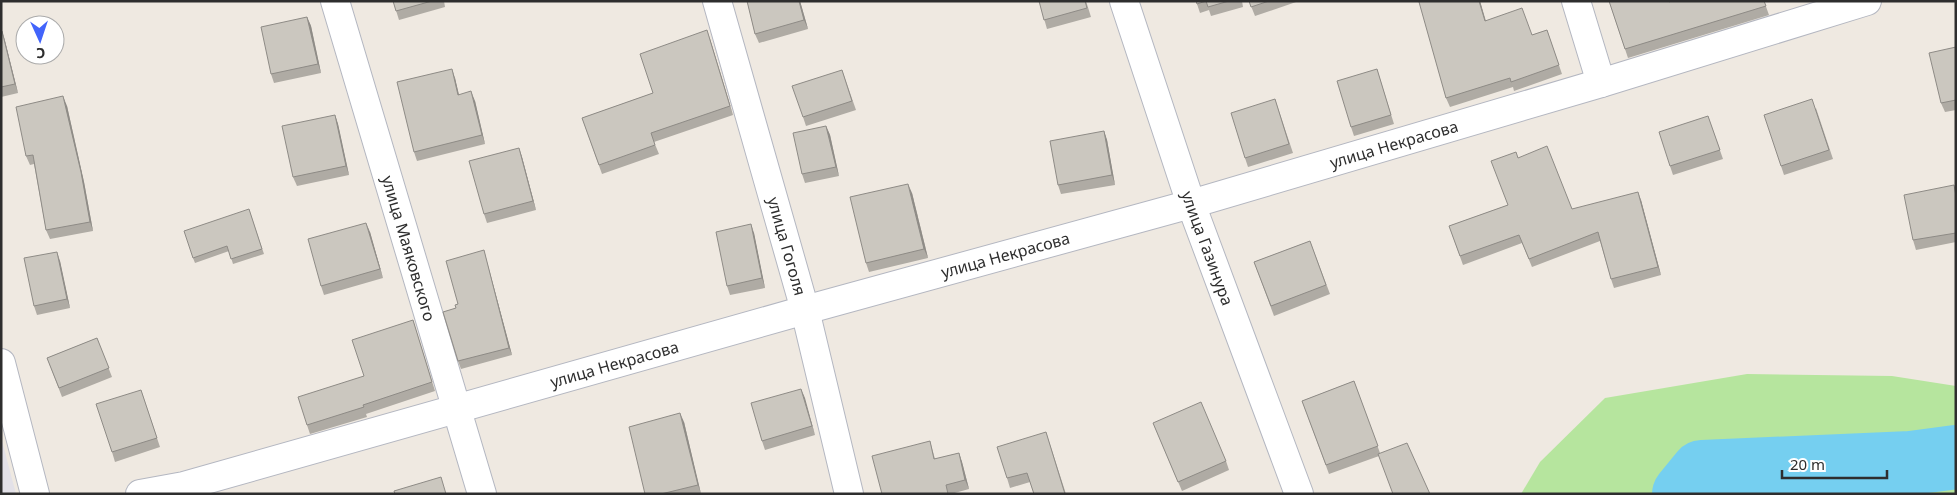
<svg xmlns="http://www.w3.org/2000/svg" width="1957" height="495" font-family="'Noto Sans',sans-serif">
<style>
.industrial{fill:#e3e1e8}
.green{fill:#b6e59e}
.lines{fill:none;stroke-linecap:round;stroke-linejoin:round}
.river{stroke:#75cff0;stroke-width:64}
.minor-casing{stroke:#b4b7c1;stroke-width:30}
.minor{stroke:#fff;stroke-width:28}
.wall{fill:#afaba4}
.shaded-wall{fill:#8e8b86}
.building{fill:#cbc7bf;stroke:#8e8b86}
.labels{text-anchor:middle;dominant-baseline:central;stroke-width:4;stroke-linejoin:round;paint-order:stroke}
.street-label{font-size:16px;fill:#2e2e2e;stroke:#fff}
</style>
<rect width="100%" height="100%" fill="#efe9e1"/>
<polygon class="industrial" points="1,437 16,494 1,494"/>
<polygon class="green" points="1747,374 1892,376 1956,386 1956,494 1521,494 1540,462 1605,398"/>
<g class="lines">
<polyline class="river" points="1684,494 1702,472 1911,463 1956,457"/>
<g class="minor-casing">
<g id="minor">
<path id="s1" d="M335 1 482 494"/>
<path id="s2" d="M717 1 805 310 849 494"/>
<path id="s3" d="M1124 1 1191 204 1299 494"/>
<polyline points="1576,1 1601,83"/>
<polyline points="1,363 35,494"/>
<path id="s4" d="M140 494 184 486 805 310 1191 204 1601 83 1867 1"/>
</g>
</g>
<use href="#minor" class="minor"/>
</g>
<g class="wall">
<polygon points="393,1 444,1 445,7 399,20"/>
<polygon points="747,1 800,1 808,29 759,43 755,34"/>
<polygon points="1039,1 1086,1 1091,17 1047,29"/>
<polygon points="1196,1 1242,1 1243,7 1211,16 1209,10 1200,13"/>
<polygon points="1249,1 1299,1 1255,16"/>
<polygon points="1421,1 1480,1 1486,21 1532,35 1547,30 1562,74 1514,91 1513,87 1450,107 1446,98"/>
<polygon points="1609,1 1669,1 1669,2 1764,1 1769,15 1628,58"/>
<polygon points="307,17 311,26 321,73 274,83 271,74"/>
<polygon points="2,31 5,41 18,93 1,97"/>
<polygon points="710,39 733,115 654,142 659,154 602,174 582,118 653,93"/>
<polygon points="1956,47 1956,110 1945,112 1941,103"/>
<polygon points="1377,69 1394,124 1354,136 1351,127"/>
<polygon points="842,70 856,110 806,126 803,117"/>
<polygon points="455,78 459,95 475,101 485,144 417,161 414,152"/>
<polygon points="1275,99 1293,153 1248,167 1245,158"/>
<polygon points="67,106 84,182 93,231 50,239 46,230 34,164 30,165 26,156"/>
<polygon points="1816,108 1833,159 1784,175 1781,166"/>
<polygon points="335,115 338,124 349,175 297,186 293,177"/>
<polygon points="1708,116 1723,159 1673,175 1670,166"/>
<polygon points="826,126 830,135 839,176 805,183 802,174"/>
<polygon points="1104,131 1107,140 1115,185 1061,194 1058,185"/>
<polygon points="519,148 522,157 536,210 487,223 484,214"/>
<polygon points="1518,158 1572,209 1641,200 1661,275 1614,288 1611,279 1600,241 1532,267 1522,243 1463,265 1449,226 1508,205"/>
<polygon points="1954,185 1956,191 1956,242 1916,250 1913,240"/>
<polygon points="912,193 928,258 869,272 866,263"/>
<polygon points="249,209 264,254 233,264 229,251 195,263 193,258"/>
<polygon points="370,232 383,278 324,295 321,286"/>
<polygon points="754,233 765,288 730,295 727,286"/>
<polygon points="1310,241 1330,294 1274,316 1254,262"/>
<polygon points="484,250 486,258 512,355 461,369 458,361 456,308"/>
<polygon points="60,261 70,308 37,315 34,306"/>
<polygon points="413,320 435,391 366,414 367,417 310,434 307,425 364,376"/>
<polygon points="97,338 112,377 62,397 47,358"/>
<polygon points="1354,381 1380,453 1379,456 1329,474 1302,401"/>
<polygon points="801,389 815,435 765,450 762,441"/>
<polygon points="141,390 160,447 115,462 112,452"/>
<polygon points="684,422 701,494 645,494"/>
<polygon points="1153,423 1226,461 1229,470 1182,491"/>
<polygon points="1046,432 1066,494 1034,494 1030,482 1010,488 1007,478"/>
<polygon points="930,441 935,459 959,453 962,462 969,489 951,494 882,494"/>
</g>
<g class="shaded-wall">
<polygon points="799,1 800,1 808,29 804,20"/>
<polygon points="1479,1 1480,1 1488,30 1485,21"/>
<polygon points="307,17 311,26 321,73 318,64"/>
<polygon points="707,30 710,39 733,115 730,106"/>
<polygon points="2,31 5,41 18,93 15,84"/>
<polygon points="452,69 455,78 461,104 458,95"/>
<polygon points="471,91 475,101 485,144 482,135"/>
<polygon points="63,96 67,106 84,182 93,231 90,222"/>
<polygon points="335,115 338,124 349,175 346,166"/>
<polygon points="826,126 830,135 839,176 836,167"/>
<polygon points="1104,131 1107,140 1115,185 1112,175"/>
<polygon points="519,148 522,157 536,210 533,201"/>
<polygon points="908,184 912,193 928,258 924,249"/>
<polygon points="1638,192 1641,200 1661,275 1658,267"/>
<polygon points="366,223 370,232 383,278 380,269"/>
<polygon points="751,224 754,233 765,288 762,278"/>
<polygon points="484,250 486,258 512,355 509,348"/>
<polygon points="57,252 60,261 70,308 67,299"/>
<polygon points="801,389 805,398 815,435 812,426"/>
<polygon points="680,413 684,422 701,494 698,485"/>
<polygon points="959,453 962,462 969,489 965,480"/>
</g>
<g class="building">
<polygon points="393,1 432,1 396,11"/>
<polygon points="747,1 799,1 804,20 755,34"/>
<polygon points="1039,1 1085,1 1087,8 1044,20"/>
<polygon points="1196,1 1229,1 1208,7 1206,1 1197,4"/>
<polygon points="1249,1 1269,1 1251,7"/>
<polygon points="1421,1 1479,1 1485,21 1522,8 1532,35 1547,30 1559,65 1511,82 1510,78 1446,98 1419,2"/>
<polygon points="1609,1 1668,1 1669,2 1671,1 1764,1 1766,6 1625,49"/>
<polygon points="307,17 318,64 271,74 261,27"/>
<polygon points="707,30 730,106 651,133 655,145 599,165 582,118 653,93 640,54"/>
<polygon points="2,31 15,84 1,87 1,32"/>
<polygon points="1956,47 1956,100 1941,103 1929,53"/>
<polygon points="452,69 458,95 471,91 482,135 414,152 397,82"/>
<polygon points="1377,69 1391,115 1351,127 1337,81"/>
<polygon points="842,70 852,101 803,117 792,86"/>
<polygon points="63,96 81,172 90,222 46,230 33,155 26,156 16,107"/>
<polygon points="1275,99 1289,144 1245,158 1231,113"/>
<polygon points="1812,99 1829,150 1781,166 1764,115"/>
<polygon points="335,115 346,166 293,177 282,126"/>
<polygon points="1708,116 1720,150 1670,166 1659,132"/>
<polygon points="826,126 836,167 802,174 793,133"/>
<polygon points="1104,131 1112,175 1058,185 1050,141"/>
<polygon points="1547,146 1572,209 1638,192 1658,267 1611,279 1598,232 1529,259 1519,235 1460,256 1449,226 1508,205 1491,161 1516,152 1518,158"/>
<polygon points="519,148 533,201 484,214 469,161"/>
<polygon points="908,184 924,249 866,263 850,197"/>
<polygon points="1954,185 1956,196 1956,233 1913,240 1904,195"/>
<polygon points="249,209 262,249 231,259 227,246 193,258 184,231"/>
<polygon points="366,223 380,269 321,286 308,239"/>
<polygon points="751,224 762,278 727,286 716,232"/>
<polygon points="1310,241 1326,285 1271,306 1254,262"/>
<polygon points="484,250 509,348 458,361 443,312 456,308 455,305 458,304 446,261"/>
<polygon points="57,252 67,299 34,306 24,258"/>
<polygon points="413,320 432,382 363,405 364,407 307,425 298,397 364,376 352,340"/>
<polygon points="97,338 109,368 59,388 47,358"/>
<polygon points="1354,381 1378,446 1326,465 1302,401"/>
<polygon points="801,389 812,426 762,441 751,403"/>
<polygon points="141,390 157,438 112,452 96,404"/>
<polygon points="1201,402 1226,461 1178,482 1153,423"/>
<polygon points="680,413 698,485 661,494 645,494 629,427"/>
<polygon points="1046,432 1065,494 1034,494 1027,473 1007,478 997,447"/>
<polygon points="930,441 934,459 959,453 965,480 946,485 948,494 882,494 872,456"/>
<polygon points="1407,443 1430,494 1393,494 1378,454"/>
<polygon points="441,477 446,494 395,494 394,491"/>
</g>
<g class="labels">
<g class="street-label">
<text stroke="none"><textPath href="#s4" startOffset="1302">улица Некрасова</textPath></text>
<text stroke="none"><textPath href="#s1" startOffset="258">улица Маяковского</textPath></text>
<text stroke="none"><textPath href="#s2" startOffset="255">улица Гоголя</textPath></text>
<text stroke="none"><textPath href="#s3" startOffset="261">улица Газинура</textPath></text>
<text stroke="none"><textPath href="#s4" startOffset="898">улица Некрасова</textPath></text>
<text stroke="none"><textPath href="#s4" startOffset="492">улица Некрасова</textPath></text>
</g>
</g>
<rect width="1957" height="495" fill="none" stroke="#2e2e2e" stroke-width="5"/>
<g transform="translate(40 40) rotate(177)"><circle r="24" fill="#ffffff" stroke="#ababab"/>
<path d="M0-4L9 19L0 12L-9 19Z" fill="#4264fb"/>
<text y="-8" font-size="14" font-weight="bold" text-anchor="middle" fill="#2e2e2e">С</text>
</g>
<path d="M1782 470v8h105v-8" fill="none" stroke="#2e2e2e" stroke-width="2.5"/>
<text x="1790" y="470" font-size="15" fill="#2e2e2e" stroke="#ffffff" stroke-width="4" paint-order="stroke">20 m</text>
</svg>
